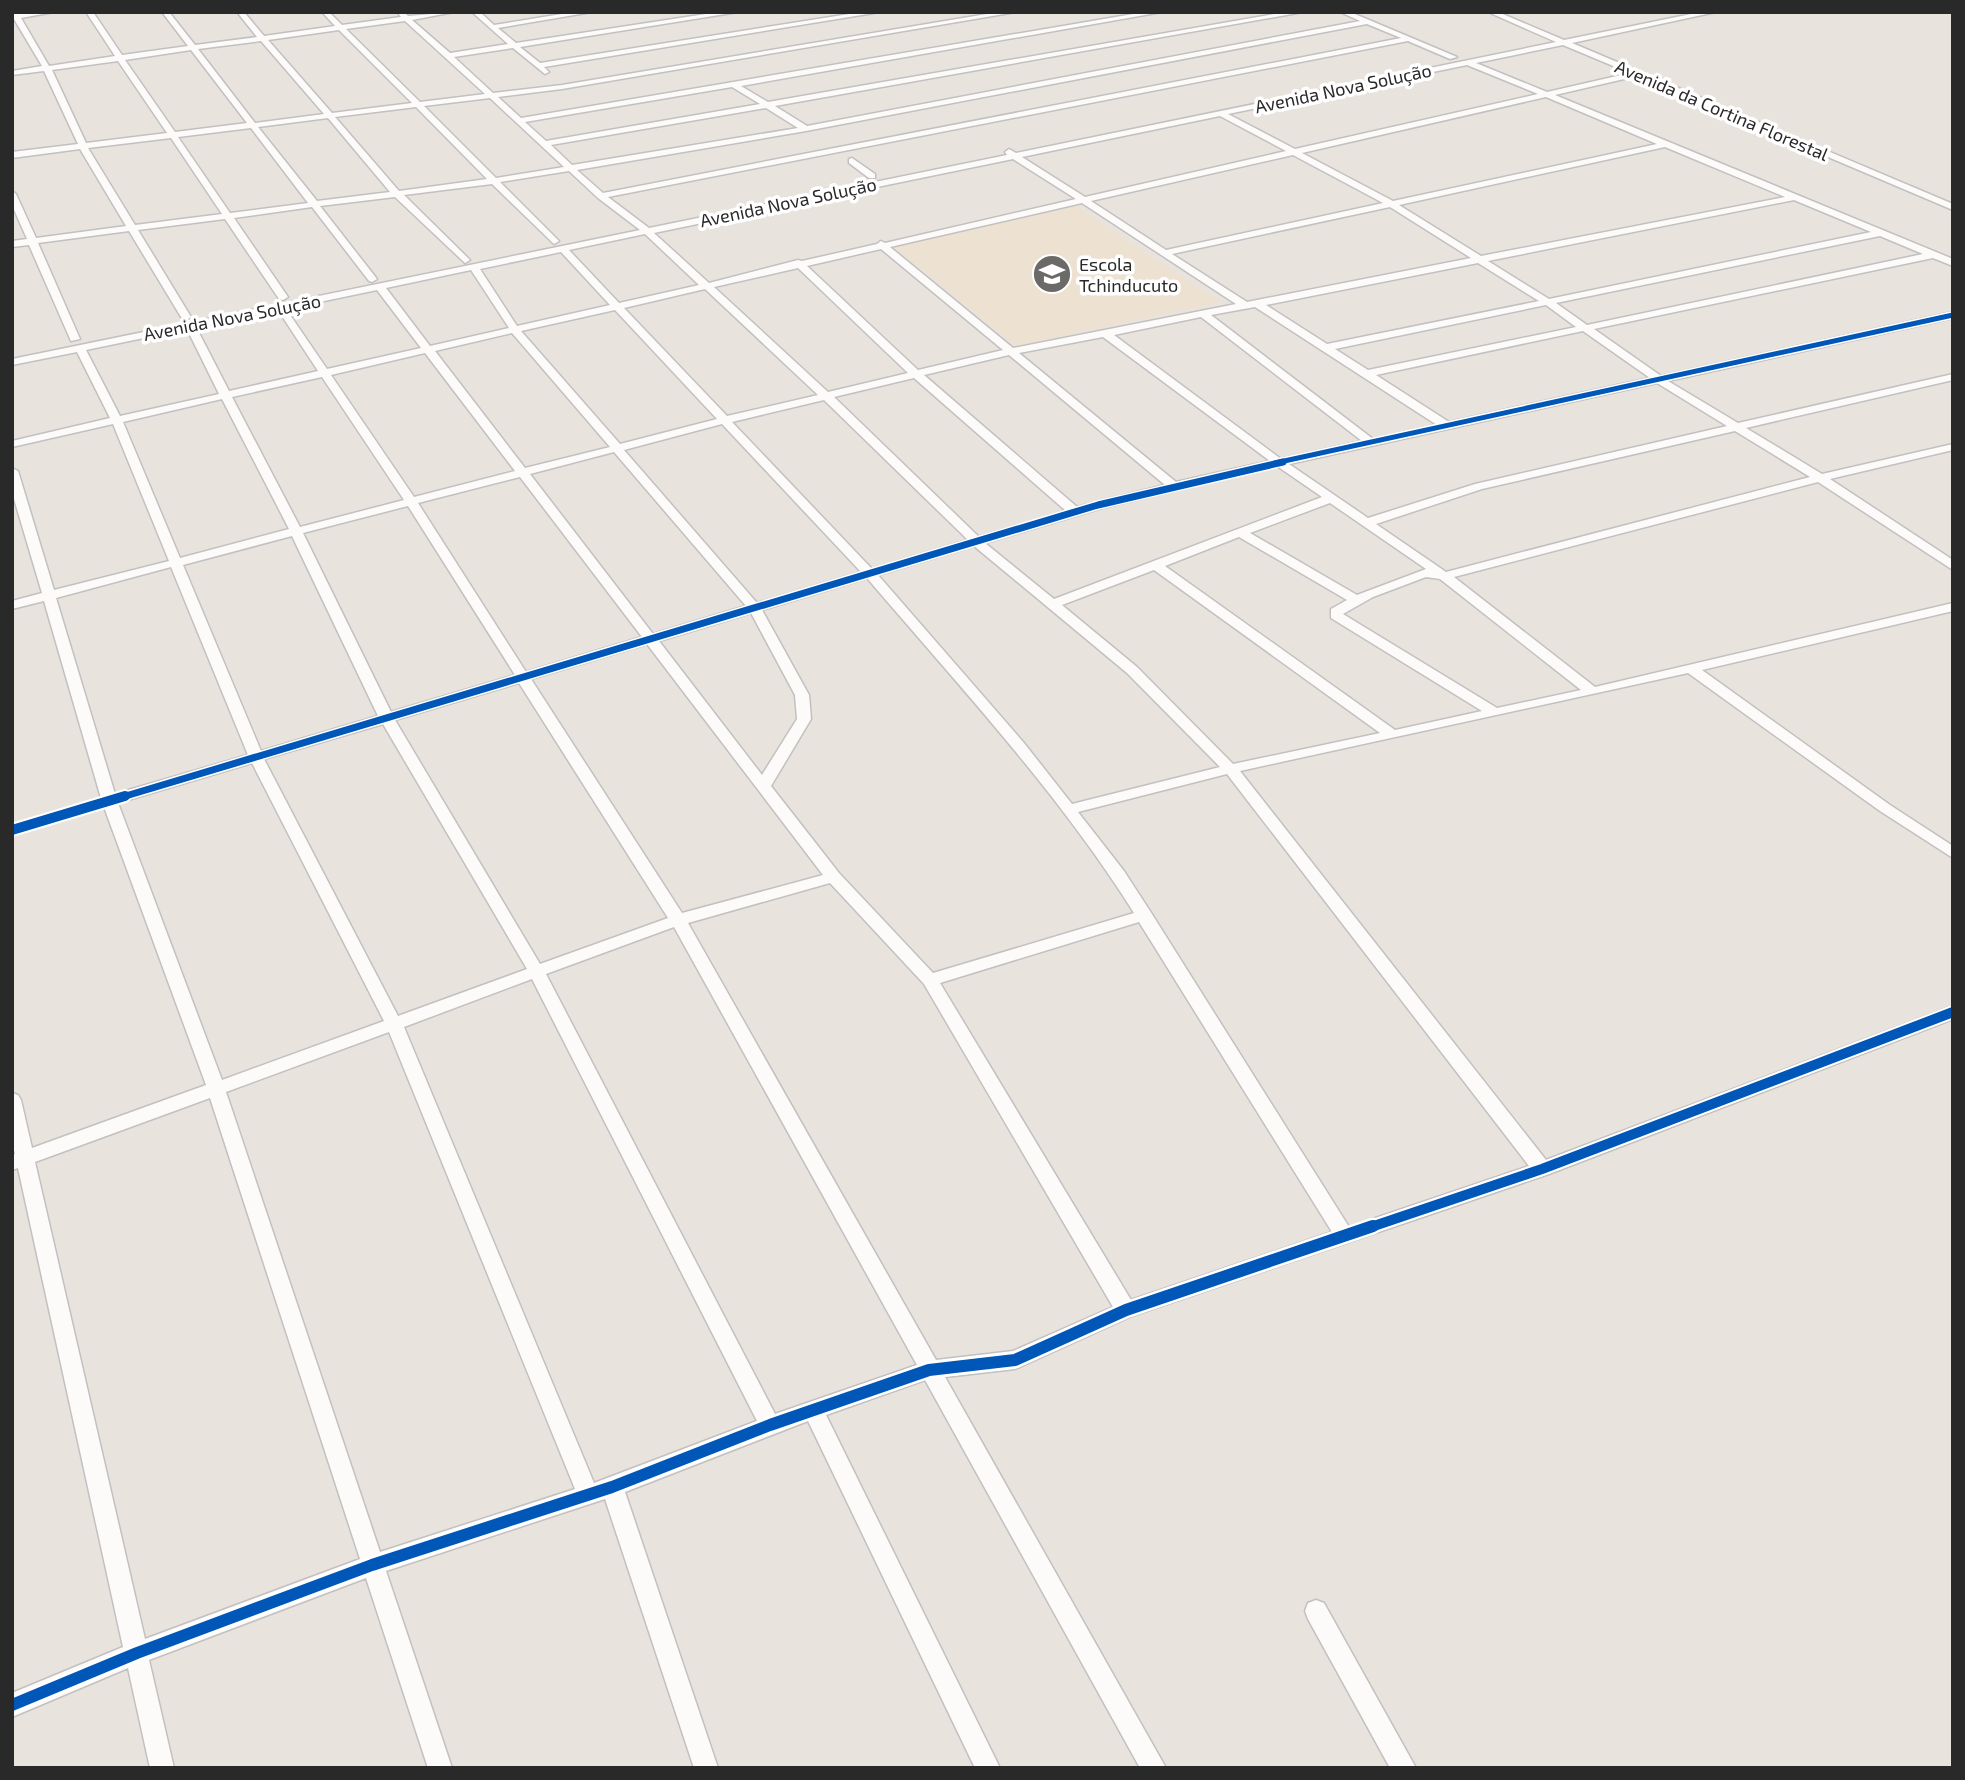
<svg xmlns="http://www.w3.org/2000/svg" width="1965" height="1780" font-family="'Exo 2',sans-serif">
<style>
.education{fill:#ede1d1}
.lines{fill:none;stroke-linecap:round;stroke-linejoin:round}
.street-casing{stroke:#c2c0c0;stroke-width:3}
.street{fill:#fcfbfa;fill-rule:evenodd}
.cycleway-far3-casing{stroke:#fff;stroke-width:8}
.cycleway-far2-casing{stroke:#fff;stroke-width:10}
.cycleway-far1-casing{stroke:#fff;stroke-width:14}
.cycleway-casing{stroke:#fff;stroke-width:17}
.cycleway-far3{stroke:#0057b8;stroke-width:5}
.cycleway-far2{stroke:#0057b8;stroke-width:7}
.cycleway-far1{stroke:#0057b8;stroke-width:10}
.cycleway{stroke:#0057b8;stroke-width:12}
.labels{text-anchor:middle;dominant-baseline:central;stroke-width:7;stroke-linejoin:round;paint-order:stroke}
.far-street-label{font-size:18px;fill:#292929;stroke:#fff}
.far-poi-label{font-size:18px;fill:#292929;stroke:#fff;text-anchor:start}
</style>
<rect width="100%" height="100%" fill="#e9e3de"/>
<polygon class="education" points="1076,206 1220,302 1015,346 894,247"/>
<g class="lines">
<g class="street-casing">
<g id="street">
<path d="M12 12H54L21 18 49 66 115 56 86 12H93L122 55 188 46 162 12H169L195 45 257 37 237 12H244L264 36 335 26 322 12H329L342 25 401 17 397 12H404L408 16 454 12 412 20 450 53 508 44 472 12H480L494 25 574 12H592L498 28 516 43 719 12H738L520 47 540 63 862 12H880L544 67 549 72 545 74 513 48 454 57 493 93 562 85 999 12H1016L562 89 498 97 521 118 1145 12H1162L741 86 768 102 1286 12H1303L775 106 807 126 1360 21 1340 12H1350L1457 57 1450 59 1408 41 608 197 649 228 1007 155 1005 152 1009 149 1016 153 1556 42 1488 12H1498L1564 40 1701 12H1716L1572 43 1953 204V210L1637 76 1555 95 1953 259V266L1933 258 1594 329 1661 376 1953 312V318L1668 381 1738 423 1953 374V380L1746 428 1822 474 1953 444V450L1830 479 1953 560V570L1818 482 1454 577 1595 687 1953 603V611L1702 670 1890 805 1953 846V858L1880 811 1688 673 1240 771 1546 1160 1953 1006V1019L1549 1174 1132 1316 1015 1369 945 1377 1166 1768H1140L925 1380 826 1415 1000 1768H975L808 1421 625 1492 718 1768H694L605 1499 386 1571 452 1768H428L366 1578 149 1660 174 1768H150L128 1668 12 1717V1693L123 1647 18 1168 12 1170V1155L15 1154 12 1142V1093L18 1095 21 1100 32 1148 206 1085 104 807 12 835V825L101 798 44 601 12 609V601L42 593 12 492V468L18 471 54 590 169 561 113 424 12 447V441L110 418 77 352 12 365V359L640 230 598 198 569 171 500 182 559 241 554 244 492 184 404 195 468 258 470 260 465 263 395 197 320 206 377 279 372 282 369 281 312 207 234 218 288 297 283 300 279 299 225 219 138 230 191 317 186 320 181 317 129 231 38 243 80 339 71 341 29 245 12 247V241L27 239 12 205V191L16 194 36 238 126 226 80 149 12 158V152L78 144 44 71 12 75V71L42 66 14 19H12ZM405 21 485 94 420 102 346 29ZM1367 24 1401 38 603 193 577 170 806 131ZM339 30 412 103 332 113 268 40ZM261 41 324 114 255 123 198 49ZM1563 45 1630 73 1547 92 1476 63ZM191 50 247 123 175 132 125 60ZM118 61 167 133 86 143 52 70ZM1467 65 1538 94 1295 149 1228 114ZM732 87 760 104 546 141 525 122ZM1546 97 1657 144 1393 201 1302 153ZM490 98 564 167 496 178 424 106ZM416 107 487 179 399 191 335 117ZM766 108 798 128 572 165 551 145ZM1220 116 1286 151 1085 197 1022 157ZM328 118 390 192 317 201 258 127ZM251 128 308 203 230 213 178 137ZM171 138 222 214 135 225 88 148ZM1665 147 1785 197 1481 256 1399 205ZM1293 155 1383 203 1166 250 1091 201ZM1013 159 1076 199 885 243 881 241 877 244 802 261 798 260 709 283 654 233ZM1794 200 1871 232 1549 299 1488 261ZM1082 203 1236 304 1013 348 890 247ZM1390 207 1471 258 1247 302 1172 254ZM645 234 699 285 619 303 569 250ZM1880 236 1923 254 1587 325 1556 303ZM881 249 1003 350 918 370 807 266ZM561 252 610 305 517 326 480 269ZM1478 263 1539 301 1327 344 1266 305ZM798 268 908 373 828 392 714 287ZM471 270 509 328 430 346 386 288ZM705 289 818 395 727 416 624 308ZM377 290 421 348 327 369 286 309ZM1546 305 1576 327 1368 370 1335 349ZM1255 307 1437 425 1373 439 1211 315ZM278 310 318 371 229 391 196 327ZM615 310 717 419 620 444 521 331ZM1201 317 1362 441 1281 459 1114 335ZM187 329 219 394 120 416 86 350ZM1583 331 1650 378 1449 422 1376 375ZM512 333 610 447 525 468 435 351ZM1103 337 1270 461 1176 482 1019 353ZM425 353 515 471 414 497 331 375ZM1009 355 1165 485 1077 507 924 375ZM322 377 404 500 300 527 232 397ZM914 378 1066 511 979 537 834 397ZM1657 383 1727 426 1475 484 1368 518 1289 464ZM222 399 289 529 180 558 123 422ZM824 400 968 540 872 569 732 422ZM722 424 861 572 757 603 624 450ZM1735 431 1810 477 1446 572 1376 524 1482 489ZM614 452 746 606 653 634 530 474ZM1277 466 1322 497 1054 599 985 543 1102 508ZM520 477 642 637 526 672 418 503ZM1330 503 1426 569 1357 595 1250 533ZM408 506 515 675 391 712 303 533ZM292 536 378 716 261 751 183 565ZM1239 537 1347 600 1331 609V618L1482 711 1395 730 1165 566ZM974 546 1127 673 1220 767 1072 804 1024 743 878 575ZM171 567 248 755 115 794 56 598ZM1154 570 1380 733 1233 764 1137 667 1062 605ZM1426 577 1440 579 1581 690 1497 708 1343 614 1373 597ZM867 578C959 686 1058 792 1134 913L933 973 839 873 771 786 811 719 809 695 762 610ZM751 613 795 695 797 719 762 775 659 641ZM647 644 823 875 682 913 531 679ZM519 683 668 918 540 964 395 720ZM383 724 527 969 398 1016 264 759ZM252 763 384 1021 222 1080 118 803ZM1227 774 1529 1166 1349 1227 1150 911 1124 871 1078 812ZM830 883 924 984 1113 1307 1013 1351 936 1360 688 923ZM1139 922 1332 1232 1131 1300 940 983ZM674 927 917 1365 775 1414 546 974ZM532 979 757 1421 594 1483 404 1027ZM389 1032 575 1489 380 1552 226 1092ZM210 1098 360 1559 145 1639 35 1162Z"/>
<polygon points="852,158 875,174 875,178 869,178 849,163 849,159"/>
<polygon points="1316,1600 1324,1603 1416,1768 1390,1768 1308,1619 1305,1611 1308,1603"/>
</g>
</g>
<use href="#street" class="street"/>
<g class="cycleway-far3-casing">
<polyline id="cycleway-far3" points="1275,463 1953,315"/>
</g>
<g class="cycleway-far2-casing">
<polyline id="cycleway-far2" points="119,798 1098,505 1283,462"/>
</g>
<g class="cycleway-far1-casing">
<g id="cycleway-far1">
<polyline points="12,830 125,796"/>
<polyline points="1368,1228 1542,1169 1953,1012"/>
</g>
</g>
<g class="cycleway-casing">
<polyline id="cycleway" points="12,1705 137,1653 372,1565 612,1487 770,1425 929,1370 1015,1360 1126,1310 1373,1226"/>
</g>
<use href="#cycleway-far3" class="cycleway-far3"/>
<use href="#cycleway-far2" class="cycleway-far2"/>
<use href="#cycleway-far1" class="cycleway-far1"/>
<use href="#cycleway" class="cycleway"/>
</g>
<defs>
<g id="school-disc" transform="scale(2.0125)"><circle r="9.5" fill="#6c6a68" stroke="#fff"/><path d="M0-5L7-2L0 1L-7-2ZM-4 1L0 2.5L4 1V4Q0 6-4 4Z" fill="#fff"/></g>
</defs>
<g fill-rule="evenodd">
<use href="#school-disc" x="1052" y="274"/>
</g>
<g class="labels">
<g class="far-street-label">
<text transform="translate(1343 88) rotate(-12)">Avenida Nova Solução</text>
<text transform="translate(1722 110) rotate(23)">Avenida da Cortina Florestal</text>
<text transform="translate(788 202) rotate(-12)">Avenida Nova Solução</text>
<text transform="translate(232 317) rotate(-11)">Avenida Nova Solução</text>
</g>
<g class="far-poi-label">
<text x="1079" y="264">Escola<tspan x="1079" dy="21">Tchinducuto</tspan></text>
</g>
</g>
<rect width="1965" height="1780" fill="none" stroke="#292929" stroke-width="28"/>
</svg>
